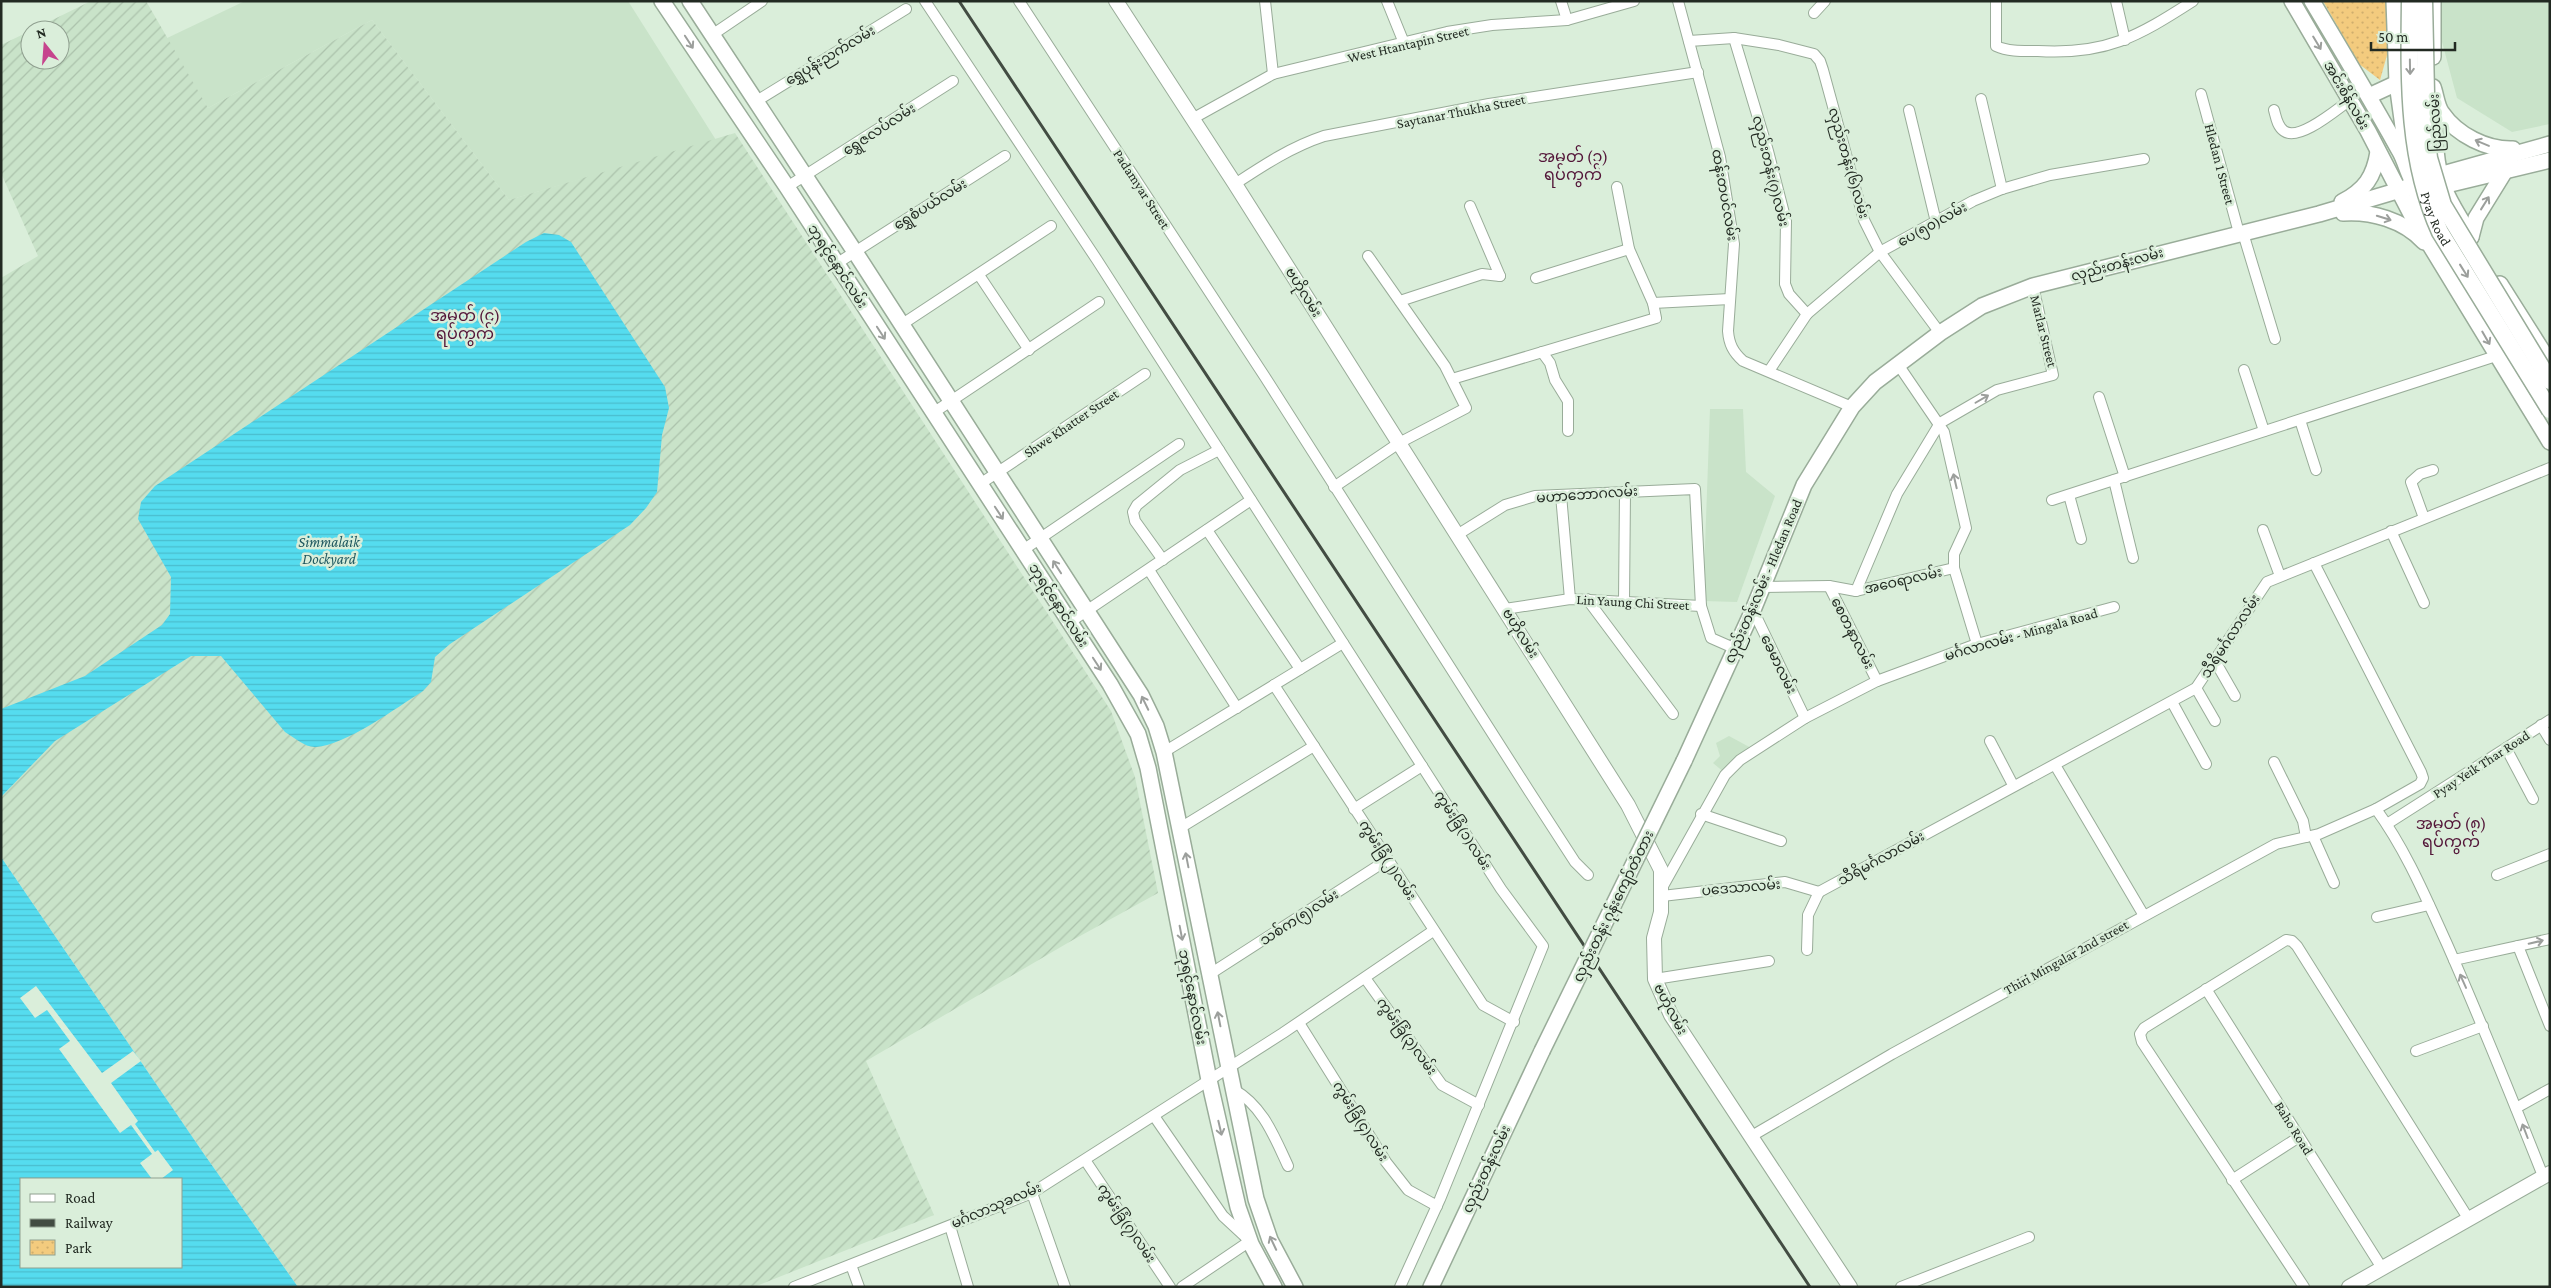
<svg xmlns="http://www.w3.org/2000/svg" width="2551" height="1288" font-family="'Crimson Pro','Noto Sans Myanmar',serif">
<style>
.built{fill:#c9e3c9}
.industrial{fill:url(#industrial-furrows)}
.park{fill:url(#park-dots)}
.water{fill:url(#water-rules);fill-rule:evenodd}
.pier{fill:#daeeda}
.lines{fill:none;stroke-linecap:round;stroke-linejoin:round}
.minor-casing{stroke:#99ac99;stroke-width:12}
.secondary-casing{stroke:#99ac99;stroke-width:16}
.primary-casing{stroke:#99ac99;stroke-width:18}
.minor{stroke:#fff;stroke-width:10}
.secondary{stroke:#fff;stroke-width:14}
.primary{stroke:#fff;stroke-width:15}
.rail{stroke:#424c42;stroke-width:3}
.primary-bridge-casing{stroke:#99ac99;stroke-width:18;stroke-linecap:butt}
.trunk-bridge-casing{stroke:#99ac99;stroke-width:19;stroke-linecap:butt}
.primary-bridge{stroke:#fff;stroke-width:15}
.trunk-bridge{stroke:#fff;stroke-width:16}
.oneway{stroke:#9c9f9c}
.labels{text-anchor:middle;dominant-baseline:central;stroke-width:5;stroke-linejoin:round;paint-order:stroke}
.street-label{font-size:14px;fill:#222a22;stroke:#daeeda}
.water-label{font-size:15px;font-style:italic;fill:#1f5860;stroke:#daeeda}
.quarter-label{font-size:16px;fill:#531538;stroke:#daeeda}
</style>
<defs>
<pattern id="industrial-furrows" width="10" height="10" patternUnits="userSpaceOnUse" patternTransform="scale(1.25)"><rect width="10" height="10" fill="#c9e3c9"/><path d="M-1 1l2-2M0 10L10 0M9 11l2-2" fill="none" stroke="#acc3ac"/></pattern>
<pattern id="park-dots" width="8" height="8" patternUnits="userSpaceOnUse" patternTransform="scale(1.25)"><rect width="8" height="8" fill="#f3cb7e"/><path d="M2 2h.1M6 6h.1" fill="none" stroke="#d0ae6d" stroke-width="1.8" stroke-linecap="round"/></pattern>
<pattern id="water-rules" width="6" height="5" patternUnits="userSpaceOnUse" patternTransform="scale(1.25)"><rect width="6" height="5" fill="#55dcef"/><path d="M0 2.5h6" fill="none" stroke="#4abdcd"/></pattern>
</defs>
<rect width="100%" height="100%" fill="#daeeda"/>
<g class="built">
<polygon points="245,1 628,1 716,140 509,200 372,20 208,108 165,39"/>
<polygon points="2438,1 2550,1 2550,124 2512,132 2457,98 2437,23"/>
<polygon points="1710,409 1743,409 1746,472 1775,496 1737,602 1703,601"/>
<polygon points="1729,736 1753,749 1725,773 1713,763 1720,756 1716,743"/>
</g>
<polygon class="industrial" points="91,1 146,1 208,108 372,20 509,200 735,133 1111,711 1135,777 1158,893 1071,941 866,1061 934,1215 754,1287 298,1287 204,1154 1,857 1,278 38,256 1,173 1,45 30,31 30,60 60,60 60,30 32,30"/>
<polygon class="park" points="2323,1 2388,1 2389,48 2380,80 2359,64"/>
<g class="water">
<path d="M544 233 559 235 571 242 665 387 669 408 662 435 657 492 646 508 630 525 450 644 435 657 431 682 423 691C396 708 346 745 316 747 306 748 293 737 285 732L221 656H191L55 741 1 797V709L85 676 162 625 170 614 171 577 138 519 141 502 155 486 526 242Z"/>
<path d="M1 857 204 1154 298 1287H1ZM21 1179H181V1267H21Z"/>
</g>
<polygon class="pier" points="36,986 102,1073 133,1051 141,1061 111,1083 138,1121 135,1124 155,1152 158,1150 173,1170 161,1179 152,1179 140,1163 152,1154 131,1125 120,1133 59,1049 70,1041 47,1010 35,1018 20,998"/>
<g class="lines">
<g class="minor-casing">
<g id="minor">
<polyline points="925,1 1097,260 1501,889 1543,946 1440,1199 1400,1287"/>
<polyline points="1019,1 1265,377 1529,791 1575,862 1588,875"/>
<polyline points="1265,1 1273,74"/>
<polyline points="1387,1 1404,43"/>
<polyline points="1561,1 1567,20"/>
<path d="M1678 1 1720 157 1734 244 1728 331C1729 344 1733 352 1743 361L1852 407"/>
<path d="M1996 1V46C2009 52 2024 51 2038 51 2106 55 2137 37 2193 1"/>
<polyline points="2116,1 2125,40"/>
<polyline points="1814,13 1825,1"/>
<polyline points="712,35 762,1"/>
<polyline points="1734,38 1768,151 1786,221 1785,284 1789,294 1807,314"/>
<polyline points="1689,41 1734,38 1779,45 1814,54 1820,61 1823,70 1864,220 1880,252 1940,333"/>
<polyline points="2201,94 2239,233"/>
<polyline points="1981,99 2002,189"/>
<polyline points="755,102 906,9"/>
<polyline points="1909,110 1936,222"/>
<path d="M2274 110C2276 117 2277 126 2284 131 2299 142 2337 109 2350 100"/>
<polyline points="1192,119 1273,74 1447,32 1492,25 1567,20 1634,1"/>
<path d="M1235 184C1264 165 1291 147 1324 136L1489 104 1698 72"/>
<polyline points="787,187 953,81"/>
<polyline points="1470,206 1500,276"/>
<polyline points="2243,233 2275,339"/>
<polyline points="836,264 1005,156"/>
<polyline points="979,275 1029,350"/>
<polyline points="1536,278 1629,249"/>
<polyline points="1400,301 1482,274 1500,276"/>
<polyline points="1653,303 1730,299"/>
<polyline points="901,325 1051,226"/>
<polyline points="1542,352 1550,363 1555,380 1568,401 1568,431"/>
<polyline points="1897,363 1944,432 1966,528 1954,554 1954,568 1977,644"/>
<polyline points="2244,370 2264,431"/>
<polyline points="1769,371 1807,314 1880,252 1973,201 2002,189 2050,175 2144,159"/>
<polyline points="1452,379 1656,318 1653,303 1629,249 1617,187"/>
<polyline points="2099,397 2125,477"/>
<polyline points="933,413 1099,302"/>
<polyline points="2300,420 2316,470"/>
<polyline points="2114,480 2133,558"/>
<polyline points="980,484 1145,374"/>
<polyline points="1334,487 1399,443 1466,408 1445,366 1368,256"/>
<polyline points="1561,495 1570,599"/>
<polyline points="2069,495 2081,539"/>
<polyline points="2052,500 2496,356"/>
<polyline points="2424,518 2411,482 2420,474 2433,470"/>
<polyline points="1207,530 1300,669"/>
<polyline points="2263,530 2280,576"/>
<polyline points="2391,531 2424,603"/>
<polyline points="1457,535 1505,505 1535,496 1695,489 1701,606 1711,638 1736,649"/>
<polyline points="1023,550 1179,444"/>
<polyline points="1163,560 1135,521 1133,512 1137,505 1180,470 1219,450"/>
<polyline points="2314,563 2421,772 2423,778 2420,784 2376,809"/>
<polyline points="1149,570 1237,708"/>
<polyline points="1829,586 1877,681"/>
<polyline points="1762,587 1829,586 1856,591 1954,568"/>
<polyline points="1856,591 1897,494 1940,423 1997,390 2053,375 2033,286"/>
<polyline points="1587,599 1673,714"/>
<polyline points="1624,601 1625,492"/>
<polyline points="1505,609 1570,599 1701,606"/>
<polyline points="1753,610 1805,718"/>
<polyline points="1070,622 1251,500"/>
<polyline points="2215,661 2235,696"/>
<polyline points="1274,685 1483,1005 1514,1022"/>
<polyline points="2196,688 2215,721"/>
<polyline points="2172,702 2206,764"/>
<polyline points="2541,725 2550,740"/>
<polyline points="1990,741 2013,785"/>
<polyline points="2506,748 2533,799"/>
<polyline points="1164,752 1343,643"/>
<polyline points="2274,762 2303,821 2306,837"/>
<polyline points="2055,765 2143,914"/>
<polyline points="1354,809 1422,766"/>
<polyline points="1701,814 1781,841"/>
<polyline points="2387,824 2550,720"/>
<polyline points="1180,828 1314,746"/>
<polyline points="2313,836 2334,883"/>
<polyline points="2497,875 2550,854"/>
<polyline points="1663,886 1725,775 1740,760 1805,718 1877,681 1977,644 2114,607"/>
<polyline points="1819,892 2196,688 2267,582 2550,468"/>
<polyline points="1662,896 1785,882 1819,892"/>
<polyline points="2377,917 2429,905"/>
<polyline points="2518,946 2550,1026"/>
<polyline points="1807,950 1808,915 1819,892"/>
<polyline points="2454,960 2550,939"/>
<polyline points="1210,974 1387,860"/>
<polyline points="1365,978 1442,1085 1479,1105"/>
<polyline points="1655,979 1769,961"/>
<polyline points="2206,989 2382,1268"/>
<polyline points="1299,1023 1386,1162 1408,1190 1437,1206"/>
<polyline points="2416,1051 2483,1026"/>
<path d="M1233 1089C1263 1106 1274 1136 1288 1166"/>
<polyline points="2516,1108 2550,1089"/>
<polyline points="1154,1116 1223,1216 1250,1241 1182,1287"/>
<path d="M1750 1137 1892 1054 2276 844 2319 834 2376 809C2406 850 2426 898 2447 944 2481 1021 2512 1098 2543 1176"/>
<polyline points="1085,1160 1170,1287"/>
<polyline points="2232,1180 2299,1137"/>
<polyline points="1032,1193 1065,1287"/>
<polyline points="950,1226 968,1287"/>
<polyline points="851,1265 859,1287"/>
<polyline points="794,1287 1032,1193 1283,1033 1433,931"/>
<polyline points="1901,1287 2029,1237"/>
<polyline points="2304,1287 2142,1042 2140,1034 2144,1028 2286,940 2292,941 2297,946 2468,1218"/>
</g>
</g>
<g class="secondary-casing">
<g id="secondary">
<polyline points="1116,1 1235,184 1628,805 1661,870 1661,912 1654,938 1655,979 1671,1015 1850,1287"/>
<polyline points="2349,1287 2550,1173"/>
</g>
</g>
<g class="primary-casing">
<g id="primary">
<polyline points="662,1 787,187 1110,684 1138,734 1148,768 1209,1080 1238,1207 1251,1244 1274,1287"/>
<polyline points="690,1 855,252 1141,695 1156,726 1164,752 1256,1199 1270,1240 1295,1287"/>
<polyline points="2292,1 2368,131 2411,214 2550,442"/>
<path d="M2312 1C2342 51 2371 100 2399 150 2407 163 2408 180 2420 190"/>
<polyline points="2394,1 2397,83 2407,156"/>
<polyline points="2433,1 2433,57"/>
<path d="M2433 87C2436 95 2437 107 2442 113 2457 135 2487 150 2513 149"/>
<polyline points="2369,96 2397,83"/>
<path d="M2434 103C2435 130 2434 159 2443 185 2449 203 2462 220 2471 237"/>
<polyline points="2413,183 2429,232"/>
<polyline points="2434,188 2550,160"/>
<path d="M2342 202C2365 190 2374 177 2378 152"/>
<path d="M2343 213C2371 211 2404 220 2424 242"/>
<polyline points="2471,237 2476,218 2505,171"/>
<polyline points="2500,284 2550,363"/>
<polyline points="1684,761 1753,610 1804,485 1852,407 1875,382 1940,333 1982,306 2033,286 2319,214 2400,190 2425,179 2550,144"/>
<polyline points="1431,1287 1542,1051"/>
</g>
</g>
<use href="#minor" class="minor"/>
<use href="#secondary" class="secondary"/>
<use href="#primary" class="primary"/>
<polyline class="rail" points="959,1 1810,1287"/>
<g class="primary-bridge-casing">
<polyline id="primary-bridge" points="1542,1051 1684,761"/>
</g>
<g class="trunk-bridge-casing">
<g id="trunk-bridge">
<path id="s1" d="M2410 1C2409 80 2407 159 2440 232L2550 410"/>
<polyline points="2424,1 2427,140 2429,158 2443,205 2550,381"/>
</g>
</g>
<use href="#primary-bridge" class="primary-bridge"/>
<use href="#trunk-bridge" class="trunk-bridge"/>
</g>
<defs><path id="oneway-shaft" d="M-6 0H5M1.5-3L5.5 0L1.5 3" fill="none" stroke-width="1.6" stroke-linecap="round" stroke-linejoin="round" transform="scale(1.25)"/></defs>
<g class="oneway">
<use href="#oneway-shaft" transform="translate(689 42) rotate(57)"/>
<use href="#oneway-shaft" transform="translate(2317 43) rotate(59)"/>
<use href="#oneway-shaft" transform="translate(2410 67) rotate(89)"/>
<use href="#oneway-shaft" transform="translate(2482 143) rotate(-157)"/>
<use href="#oneway-shaft" transform="translate(2485 203) rotate(-58)"/>
<use href="#oneway-shaft" transform="translate(2384 218) rotate(17)"/>
<use href="#oneway-shaft" transform="translate(2464 271) rotate(58)"/>
<use href="#oneway-shaft" transform="translate(881 333) rotate(57)"/>
<use href="#oneway-shaft" transform="translate(2486 338) rotate(60)"/>
<use href="#oneway-shaft" transform="translate(1982 399) rotate(-30)"/>
<use href="#oneway-shaft" transform="translate(1955 481) rotate(-103)"/>
<use href="#oneway-shaft" transform="translate(999 513) rotate(57)"/>
<use href="#oneway-shaft" transform="translate(1057 567) rotate(-123)"/>
<use href="#oneway-shaft" transform="translate(1097 664) rotate(57)"/>
<use href="#oneway-shaft" transform="translate(1145 703) rotate(-116)"/>
<use href="#oneway-shaft" transform="translate(1187 860) rotate(-101)"/>
<use href="#oneway-shaft" transform="translate(1181 933) rotate(79)"/>
<use href="#oneway-shaft" transform="translate(2536 942) rotate(-13)"/>
<use href="#oneway-shaft" transform="translate(2463 981) rotate(-114)"/>
<use href="#oneway-shaft" transform="translate(1219 1019) rotate(-101)"/>
<use href="#oneway-shaft" transform="translate(1220 1128) rotate(77)"/>
<use href="#oneway-shaft" transform="translate(2525 1131) rotate(-111)"/>
<use href="#oneway-shaft" transform="translate(1273 1243) rotate(-115)"/>
</g>
<g class="labels">
<g class="street-label">
<text transform="translate(1408 44) rotate(-13)">West Htantapin Street</text>
<text transform="translate(830 55) rotate(-31)">ရွှေပုန်းညက်လမ်း</text>
<text transform="translate(2347 95) rotate(60)">အင်းစိန်လမ်း</text>
<text transform="translate(1461 111) rotate(-11)">Saytanar Thukha Street</text>
<text transform="translate(2435 123) rotate(-93)">ပြည်လမ်း</text>
<text transform="translate(879 129) rotate(-33)">ရွှေဇလပ်လမ်း</text>
<text transform="translate(1849 163) rotate(74)">လှည်းတန်း(၆)လမ်း</text>
<text transform="translate(2220 164) rotate(75)">Hledan 1 Street</text>
<text transform="translate(1771 171) rotate(76)">လှည်းတန်း(၇)လမ်း</text>
<text transform="translate(1142 189) rotate(57)">Padamyar Street</text>
<text transform="translate(1725 195) rotate(80)">ထန်းတပင်လမ်း</text>
<text transform="translate(930 204) rotate(-32)">ရွှေစံပယ်လမ်း</text>
<text stroke="none"><textPath href="#s1" startOffset="221">Pyay Road</textPath></text>
<text transform="translate(1932 224) rotate(-29)">ပေ(၅၀)လမ်း</text>
<text transform="translate(2117 264) rotate(-15)">လှည်းတန်းလမ်း</text>
<text transform="translate(838 266) rotate(57)">ဘုရင့်နောင်လမ်း</text>
<text transform="translate(1304 292) rotate(58)">ဗဟိုလမ်း</text>
<text transform="translate(2044 331) rotate(76)">Marlar Street</text>
<text transform="translate(1071 423) rotate(-34)">Shwe Khatter Street</text>
<text transform="translate(1587 494) rotate(-4)">မဟာဘောဂလမ်း</text>
<text transform="translate(1903 580) rotate(-13)">အဝေရာလမ်း</text>
<text transform="translate(1763 581) rotate(-67)">လှည်းတန်းလမ်း - Hledan Road</text>
<text transform="translate(1633 602) rotate(3)">Lin Yaung Chi Street</text>
<text transform="translate(1059 605) rotate(57)">ဘုရင့်နောင်လမ်း</text>
<text transform="translate(1521 633) rotate(58)">ဗဟိုလမ်း</text>
<text transform="translate(1853 633) rotate(63)">စေတနာလမ်း</text>
<text transform="translate(2021 634) rotate(-16)">မင်္ဂလာလမ်း - Mingala Road</text>
<text transform="translate(2230 636) rotate(-57)">သီရိမင်္ဂလာလမ်း</text>
<text transform="translate(1779 664) rotate(64)">ခေမာလမ်း</text>
<text transform="translate(2481 764) rotate(-33)">Pyay Yeik Thar Road</text>
<text transform="translate(1463 830) rotate(57)">ကွမ်းခြံ(၁)လမ်း</text>
<text transform="translate(1881 858) rotate(-29)">သီရိမင်္ဂလာလမ်း</text>
<text transform="translate(1388 860) rotate(57)">ကွမ်းခြံ(၂)လမ်း</text>
<text transform="translate(1741 887) rotate(-5)">ပဒေသာလမ်း</text>
<text transform="translate(1613 906) rotate(-64)">လှည်းတန်း ဂုန်းကျော်တံတား</text>
<text transform="translate(1299 917) rotate(-33)">သစ်က(၅)လမ်း</text>
<text transform="translate(2066 957) rotate(-29)">Thiri Mingalar 2nd street</text>
<text transform="translate(1193 997) rotate(79)">ဘုရင့်နောင်လမ်း</text>
<text transform="translate(1671 1009) rotate(62)">ဗဟိုလမ်း</text>
<text transform="translate(1407 1036) rotate(54)">ကွမ်းခြံ(၃)လမ်း</text>
<text transform="translate(1361 1121) rotate(58)">ကွမ်းခြံ(၄)လမ်း</text>
<text transform="translate(2294 1128) rotate(58)">Baho Road</text>
<text transform="translate(1486 1169) rotate(-65)">လှည်းတန်းလမ်း</text>
<text transform="translate(996 1205) rotate(-23)">မင်္ဂလာသုခလမ်း</text>
<text transform="translate(1127 1223) rotate(56)">ကွမ်းခြံ(၇)လမ်း</text>
</g>
<g class="water-label">
<text x="329" y="542">Simmalaik<tspan x="329" dy="17">Dockyard</tspan></text>
</g>
<g class="quarter-label">
<text x="1573" y="156">အမှတ် (၃)<tspan x="1573" dy="18">ရပ်ကွက်</tspan></text>
<text x="465" y="315">အမှတ် (၄)<tspan x="465" dy="18">ရပ်ကွက်</tspan></text>
<text x="2451" y="823">အမှတ် (၈)<tspan x="2451" dy="18">ရပ်ကွက်</tspan></text>
</g>
</g>
<rect width="2551" height="1288" fill="none" stroke="#222a22" stroke-width="5"/>
<rect x="20" y="1178" width="162" height="90" fill="#daeeda" stroke="#90a090"/>
<rect x="30" y="1194" width="25" height="8" fill="#ffffff" stroke="#90a090"/>
<text x="65" y="1203" font-size="15" fill="#222a22">Road</text>
<rect x="30" y="1219" width="25" height="8" fill="#424c42" stroke="#90a090"/>
<text x="65" y="1228" font-size="15" fill="#222a22">Railway</text>
<rect x="30" y="1240" width="25" height="15" fill="url(#park-dots)" stroke="#90a090"/>
<text x="65" y="1253" font-size="15" fill="#222a22">Park</text>
<g transform="translate(45 45) rotate(343)"><circle r="24" fill="#daeeda" stroke="#90a090"/>
<path d="M0-4L9 19L0 12L-9 19Z" fill="#c6448d"/>
<text y="-8" font-size="14" font-weight="bold" text-anchor="middle" fill="#222a22">N</text>
</g>
<path d="M2371 42v8h84v-8" fill="none" stroke="#222a22" stroke-width="2.5"/>
<text x="2378" y="42" font-size="15" fill="#222a22" stroke="#daeeda" stroke-width="4" paint-order="stroke">50 m</text>
</svg>
